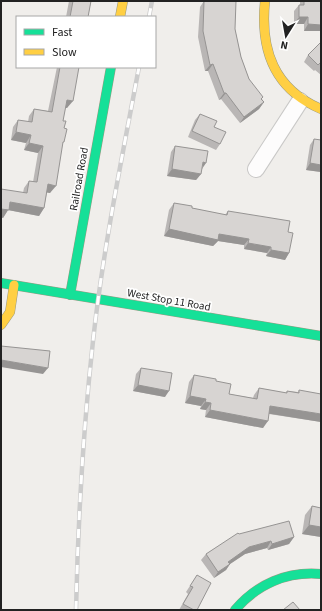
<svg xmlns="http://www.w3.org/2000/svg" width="322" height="611" font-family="'Source Sans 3',sans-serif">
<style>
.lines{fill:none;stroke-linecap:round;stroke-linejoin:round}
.street-casing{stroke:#c9c8c7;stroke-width:18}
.fast-casing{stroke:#999a82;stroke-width:10}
.slow-casing{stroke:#999a82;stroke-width:10}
.street{stroke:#fdfcfc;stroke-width:16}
.fast{stroke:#16e098;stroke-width:9}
.slow{stroke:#ffcf43;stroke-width:9}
.rail-casing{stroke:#ccc;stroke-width:4.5}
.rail{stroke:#fff;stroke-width:3;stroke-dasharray:9;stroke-linecap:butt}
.wall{fill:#b9b6b5}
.shaded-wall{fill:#969493}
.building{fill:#d7d4d2;stroke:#969493}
.labels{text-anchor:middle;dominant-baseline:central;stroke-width:3.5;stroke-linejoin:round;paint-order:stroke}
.street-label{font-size:11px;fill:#222;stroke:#fff}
</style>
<rect width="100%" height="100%" fill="#f0eeeb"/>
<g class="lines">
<g class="street-casing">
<polyline id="street" points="256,169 300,101"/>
</g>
<g class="fast-casing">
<g id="fast">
<polyline points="1,283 321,336"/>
<polyline points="70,295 111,67"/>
<path d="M235 610C257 584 287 571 321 574"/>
</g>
</g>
<g class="slow-casing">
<g id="slow">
<path d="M265 1C260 50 274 89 321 109"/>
<polyline points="120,17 123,1"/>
<polyline points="1,325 10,312 14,285"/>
</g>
</g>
<use href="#street" class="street"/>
<use href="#fast" class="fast"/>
<use href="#slow" class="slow"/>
<g class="rail-casing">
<g id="rail">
<polyline points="149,17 152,1"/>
<path d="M76 610C78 520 83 431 93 341 103 249 122 158 139 67"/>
</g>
</g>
<use href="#rail" class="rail"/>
</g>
<g class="wall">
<polygon points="69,1 91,1 88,17 66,17"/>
<polygon points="204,1 235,29 241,57 249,79 264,102 259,109 240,123 221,99 219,100 208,71 205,71 198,37 200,7"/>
<polygon points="300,1 321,1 321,31 304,31 304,24 294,24 294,11 299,5 300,5"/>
<polygon points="321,42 321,75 315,70 314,71 304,62 308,55"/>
<polygon points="57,67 79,67 67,108 65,108 63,121 64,128 62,145 50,193 47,192 44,208 39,216 8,210 3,218 1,217 23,193 24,188 29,181 33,182 38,153 24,150 26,143 11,140 13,127 18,120 28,122 29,116 34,109 48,111"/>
<polygon points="200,114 220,144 216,150 188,137 195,120"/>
<polygon points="314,139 321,172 306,170 310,145"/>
<polygon points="175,146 201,174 196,180 167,176 171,152"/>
<polygon points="174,203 192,208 225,215 228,211 288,232 289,253 285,260 266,256 267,253 244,249 244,245 218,241 213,246 164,236 169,210"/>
<polygon points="141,368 165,397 133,391 136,374"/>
<polygon points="194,375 216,381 229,394 253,398 254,395 259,388 286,393 287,391 298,392 299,390 321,422 269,414 263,428 205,417 206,410 200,409 201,406 185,403 189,382"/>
<polygon points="312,506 321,508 321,537 302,534 305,515"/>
<polygon points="239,534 294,537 289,544 268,550 267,548 245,554 230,564 226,570 214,578 201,560 206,554"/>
<polygon points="197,575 197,610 179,610 188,594 186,592"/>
</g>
<g class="shaded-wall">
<polygon points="299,17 308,17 304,24 294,24"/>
<polygon points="308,24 321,25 321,31 304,31"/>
<polygon points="213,64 208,71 205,71 210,65"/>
<polygon points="224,93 226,93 221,99 219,100"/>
<polygon points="67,100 73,101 67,108 62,107"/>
<polygon points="264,102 259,109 240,123 244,117"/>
<polygon points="16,132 31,135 26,143 11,140"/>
<polygon points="29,143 43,146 38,153 24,150"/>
<polygon points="203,162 206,163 202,169"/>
<polygon points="310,163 321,165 321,172 306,170"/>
<polygon points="172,169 201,174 196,180 167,176"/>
<polygon points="48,184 56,186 50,193 43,192"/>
<polygon points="10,202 44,208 39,216 8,210 3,218 1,217 1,209"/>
<polygon points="169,229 219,234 249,239 244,245 218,241 213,246 164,236"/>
<polygon points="248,243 271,247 267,253 244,249"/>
<polygon points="271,250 289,253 285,260 266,256"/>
<polygon points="1,360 48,368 43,374 1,367"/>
<polygon points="138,385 169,391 165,397 133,391"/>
<polygon points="190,396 206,399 201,406 185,403"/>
<polygon points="205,402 211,403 206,410 200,409"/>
<polygon points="270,406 321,414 321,422 265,413"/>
<polygon points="210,410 268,421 263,428 205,417"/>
<polygon points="309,525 321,527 321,537 302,534"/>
<polygon points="294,537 289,544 268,550 272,544"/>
<polygon points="271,541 267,548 245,554 224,568 228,562 249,547"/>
<polygon points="230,564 226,570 214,578 218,572"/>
</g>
<g class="building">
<polygon points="73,1 91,1 88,17 70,17"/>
<polygon points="204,1 236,1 235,29 241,57 249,79 263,97 261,99 264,102 244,117 226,93 224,93 213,64 210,65 203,31"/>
<polygon points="304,1 321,1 321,25 308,24 308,17 299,17 299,5 304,5"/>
<polygon points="321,42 321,64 320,63 318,65 308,55"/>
<polygon points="60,67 79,67 73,101 67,100 63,121 66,121 64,128 67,129 64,142 63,142 56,186 48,184 44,208 10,202 9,210 1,209 1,189 27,193 29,181 37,182 43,146 29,143 31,135 16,132 18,120 32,122 34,109 52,112"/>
<polygon points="200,114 217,121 214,127 226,132 220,144 192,131"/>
<polygon points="314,139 321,140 321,165 310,163"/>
<polygon points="175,146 208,151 206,163 203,162 201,174 172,169"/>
<polygon points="174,203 192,206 192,208 227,215 228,211 290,221 288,232 293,233 289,253 271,250 271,247 248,243 249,239 219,234 218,240 169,229"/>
<polygon points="1,346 50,351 48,368 1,360"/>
<polygon points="141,368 172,373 169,391 138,385"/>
<polygon points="194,375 216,379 216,381 231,384 229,394 257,399 259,388 287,393 287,391 299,393 299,390 321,394 321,414 270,406 268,421 210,410 211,403 205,402 206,399 190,396"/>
<polygon points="312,506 321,508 321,527 309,525"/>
<polygon points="289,521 294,537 272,544 271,541 249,547 228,562 230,564 218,572 206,554 238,533 239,534"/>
<polygon points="197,575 211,583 197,610 194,610 183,604 193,587 190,586"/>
<polygon points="293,602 300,610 283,610"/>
</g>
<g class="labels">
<g class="street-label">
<text transform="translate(79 179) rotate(-80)">Railroad Road</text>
<text transform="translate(169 300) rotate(10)">West Stop 11 Road</text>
</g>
</g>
<rect width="322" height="611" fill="none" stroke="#222222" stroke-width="4"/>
<rect x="16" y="16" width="140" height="52" fill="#ffffff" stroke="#a7a7a7"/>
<rect x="24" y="29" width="20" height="6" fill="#16e098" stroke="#a7a7a7"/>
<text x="52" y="36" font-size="12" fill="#222222">Fast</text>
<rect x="24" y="49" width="20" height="6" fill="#ffcf43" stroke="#a7a7a7"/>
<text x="52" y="56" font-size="12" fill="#222222">Slow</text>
<g transform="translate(286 36) rotate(191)" stroke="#ffffff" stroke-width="3" paint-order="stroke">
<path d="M0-3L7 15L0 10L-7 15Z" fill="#222222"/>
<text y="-6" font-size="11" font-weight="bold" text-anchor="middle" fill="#222222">N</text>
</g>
</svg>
